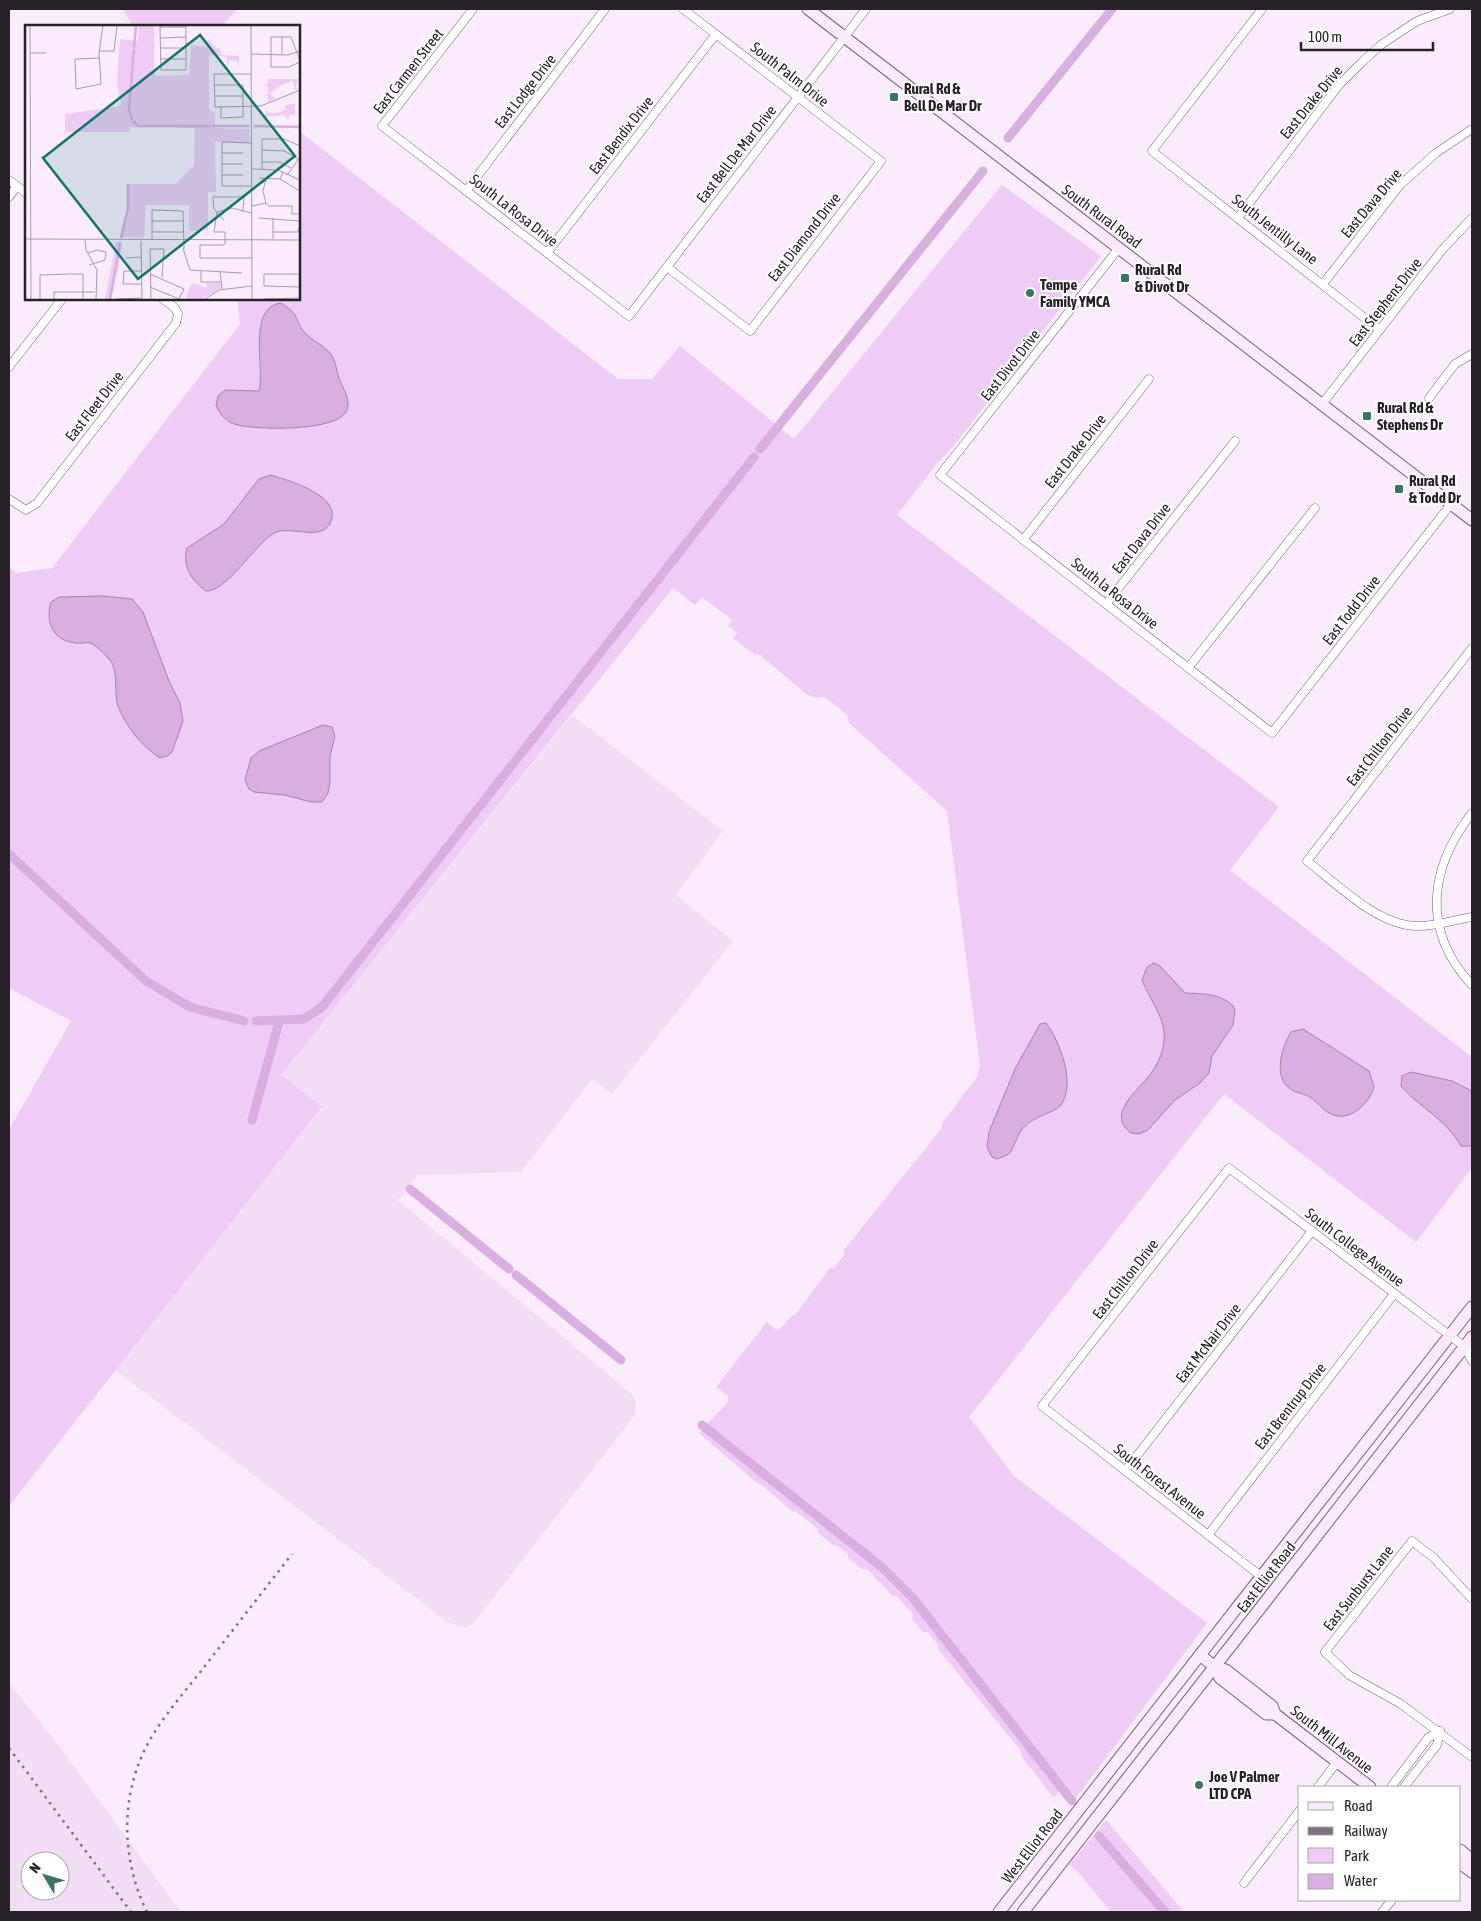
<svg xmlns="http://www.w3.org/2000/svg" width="1481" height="1921" font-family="'Asap Condensed',sans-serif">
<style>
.built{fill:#f1ddf4;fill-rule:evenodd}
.green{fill:#efccf5}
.water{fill:#d9aee0;stroke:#a484a9}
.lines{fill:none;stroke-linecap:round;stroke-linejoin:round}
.canal{stroke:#d9aee0;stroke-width:9}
.street-casing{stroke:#716473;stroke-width:9}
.secondary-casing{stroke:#716473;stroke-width:13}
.street{stroke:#fff;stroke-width:8}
.secondary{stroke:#fce9fe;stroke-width:11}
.rail{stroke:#7b727d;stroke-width:2.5;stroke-dasharray:2.5 5;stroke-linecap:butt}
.poi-dot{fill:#387765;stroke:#fff;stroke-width:2}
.labels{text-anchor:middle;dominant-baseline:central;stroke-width:4;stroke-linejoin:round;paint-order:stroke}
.street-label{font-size:15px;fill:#272228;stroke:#fff}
.poi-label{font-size:15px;font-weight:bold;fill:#272228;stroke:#fff;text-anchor:start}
.inset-river{fill:none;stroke:#d9aee0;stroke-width:2.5}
.inset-road{fill:none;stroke:#a69ba8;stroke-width:1}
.view{fill:#0f766e;fill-opacity:0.15;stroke:#0f766e;stroke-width:2.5}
.inset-edge{fill:none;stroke:#272228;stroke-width:2.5}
</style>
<rect width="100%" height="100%" fill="#fbecfd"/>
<g class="built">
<polygon points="572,715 723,831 676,895 733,941 612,1094 592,1079 521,1172 417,1175 398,1200 633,1395 636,1406 635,1415 473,1624 465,1627 449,1623 115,1370 322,1108 281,1075"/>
<path d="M9 1683 53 1738 181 1912H9ZM30 1861H60V1891H30Z"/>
</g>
<g class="green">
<polygon points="122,9 238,9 222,26 133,26"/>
<path d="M299 131 618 379H652L680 346 794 439 1002 185 1101 256 957 442 936 465 897 515 1279 807 1230 870 1472 1057V1168L1416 1242 1224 1094 969 1417 1014 1476 1207 1623 1075 1799 1064 1786 1054 1798 1021 1756V1751L938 1649V1645L928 1632H923L912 1619 913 1614 896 1596H893L867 1569H862L848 1558V1554L836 1545H833L818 1533V1529L795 1511 793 1512 761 1484H758L699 1433 728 1402V1396L716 1387 767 1322 776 1330C786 1327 787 1317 796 1314L830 1268 835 1267 844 1255V1250L942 1128V1123L977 1077 980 1066 947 811 849 723 847 715 825 697 816 698 806 694 759 654 755 655 733 638 737 633 728 625 732 620 702 597 695 605 673 588 281 1075 322 1107 9 1506V1130L71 1021 9 988V567L16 573 52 568 240 324 237 299H299Z"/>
<polygon points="1106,1820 1184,1912 1111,1912 1078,1872 1069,1865"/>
</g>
<g class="water">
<path d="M280 303C301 313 294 322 306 334 313 341 323 345 330 353 336 360 336 369 339 378 342 388 351 398 347 410 339 432 257 430 238 425 227 423 220 415 216 405L218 396 225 390 259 391C265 368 247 309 280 303Z"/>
<path d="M271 475C287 480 337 494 332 518 326 545 290 524 274 533 255 544 227 592 206 591 191 580 182 566 187 548L224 524 259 479Z"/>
<path d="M103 596 132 599 143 612 169 681 180 703 183 721 172 752 167 756 160 758C141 745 126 727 118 706 113 691 120 670 108 658 104 653 96 646 91 643 86 642 80 644 76 643 53 641 45 622 51 602L59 597Z"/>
<polygon points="323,725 332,727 335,736 330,756 330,782 328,793 322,802 311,802 284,795 254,792 249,789 245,780 251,758 259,751"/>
<path d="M1154 963 1160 966 1185 993C1203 994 1220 993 1233 1006L1235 1010 1233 1025 1212 1056 1209 1073 1200 1083 1175 1100 1148 1130 1139 1134 1131 1133C1105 1114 1139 1090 1151 1073 1158 1064 1163 1053 1164 1041 1167 1020 1149 999 1142 980L1147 967Z"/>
<path d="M1046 1023C1060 1041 1077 1086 1060 1106 1054 1113 1034 1116 1024 1127 1017 1134 1015 1146 1009 1154L997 1159 992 1157 987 1147 989 1132 1015 1069 1040 1024Z"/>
<path d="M1303 1029 1369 1071 1374 1087C1369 1104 1349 1123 1331 1114 1322 1110 1317 1101 1310 1097 1303 1093 1295 1093 1289 1088 1273 1075 1282 1047 1291 1032Z"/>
<path d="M1411 1072 1452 1081 1472 1091V1146H1461C1447 1120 1420 1108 1401 1086L1402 1076Z"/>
</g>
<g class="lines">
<g class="canal">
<polyline points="1008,138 1112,9"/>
<polyline points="760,449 983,171"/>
<polyline points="9,854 146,981 190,1007 244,1021"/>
<polyline points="256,1021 304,1019 322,1007 754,457"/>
<polyline points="252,1120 279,1022"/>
<polyline points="410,1189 509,1269"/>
<polyline points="516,1275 621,1360"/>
<polyline points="702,1425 883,1568 912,1597 1072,1801"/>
<polyline points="1099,1836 1165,1912"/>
</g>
<g class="street-casing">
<g id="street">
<polyline points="473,9 382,126 629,316 866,9"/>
<polyline points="1262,9 1152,151 1380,330"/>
<polyline points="9,180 26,193"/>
<polyline points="466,191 605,9"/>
<polyline points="9,197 17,186"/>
<polyline points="1238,218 1339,85 1361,63 1382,44 1417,21 1450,9"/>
<polyline points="1119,248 940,475 1272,733 1451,504"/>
<polyline points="547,253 716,34"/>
<polyline points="667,267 750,331 881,161 683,9"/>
<polyline points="1323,284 1400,185 1436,153 1472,129"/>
<polyline points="9,367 62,299"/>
<polyline points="1429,398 1455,364 1472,354"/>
<polyline points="1322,404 1442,250 1472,218"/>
<polyline points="9,499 26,510 37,503 176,323 178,314 175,308 163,299"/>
<polyline points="1023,540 1149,379"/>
<polyline points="1106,604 1235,441"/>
<path d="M1472 648 1307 861C1337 884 1376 924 1415 926 1433 927 1454 920 1472 917"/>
<polyline points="1188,668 1315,508"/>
<path d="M1472 813C1429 868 1421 931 1472 985"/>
<polyline points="1465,1347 1472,1361"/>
<polyline points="1125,1471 1312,1231"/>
<polyline points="1208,1535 1394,1294"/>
<polyline points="1262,1577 1042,1406 1229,1168 1465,1347 1472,1350"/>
<polyline points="1472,1599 1434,1558 1412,1541 1325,1652 1349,1675 1401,1704 1472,1757"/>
<polyline points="1318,1787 1337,1762"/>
<polyline points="1391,1787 1428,1738 1440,1731"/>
<polyline points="1404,1787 1437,1745 1440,1731"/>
<polyline points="1244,1883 1300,1810"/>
<polyline points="1382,1912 1392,1900"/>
</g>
</g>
<g class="secondary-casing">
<g id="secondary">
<polyline points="808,9 1472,520"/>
<polyline points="1200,1655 1215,1667 1226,1670 1272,1706 1275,1714 1370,1787"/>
<polyline points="1215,1667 1220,1678 1266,1714 1275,1714"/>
<polyline points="1460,1850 1472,1860"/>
<polyline points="1460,1863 1472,1872"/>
<polyline points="999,1912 1472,1307"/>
<polyline points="1023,1912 1472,1337"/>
</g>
</g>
<use href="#street" class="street"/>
<use href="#secondary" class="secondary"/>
<g class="rail">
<polyline points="9,1748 131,1912"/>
<path d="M147 1912C120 1857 120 1791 151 1738 167 1711 189 1687 208 1662 236 1626 264 1590 292 1554"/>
</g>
</g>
<g class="poi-dot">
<rect x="889" y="92" width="10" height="10" rx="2.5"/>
<rect x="1120" y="273" width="10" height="10" rx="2.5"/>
<circle cx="1030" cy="293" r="5"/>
<rect x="1362" y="411" width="10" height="10" rx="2.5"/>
<rect x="1394" y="484" width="10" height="10" rx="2.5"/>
<circle cx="1199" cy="1785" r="5"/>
</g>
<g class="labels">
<g class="street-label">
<text transform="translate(408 71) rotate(-52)">East Carmen Street</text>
<text transform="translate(790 74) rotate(38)">South Palm Drive</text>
<text transform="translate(525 91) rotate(-52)">East Lodge Drive</text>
<text transform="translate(1311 102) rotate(-51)">East Drake Drive</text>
<text transform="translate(621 135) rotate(-52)">East Bendix Drive</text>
<text transform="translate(736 154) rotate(-52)">East Bell De Mar Drive</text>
<text transform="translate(1371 203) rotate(-50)">East Dava Drive</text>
<text transform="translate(514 210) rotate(38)">South La Rosa Drive</text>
<text transform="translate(1102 216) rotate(37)">South Rural Road</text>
<text transform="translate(1275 229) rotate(38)">South Jentilly Lane</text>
<text transform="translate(804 237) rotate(-52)">East Diamond Drive</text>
<text transform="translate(1385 302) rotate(-52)">East Stephens Drive</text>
<text transform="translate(1010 365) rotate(-52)">East Divot Drive</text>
<text transform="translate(94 406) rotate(-52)">East Fleet Drive</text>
<text transform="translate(1075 451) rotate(-52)">East Drake Drive</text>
<text transform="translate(1141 538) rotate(-52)">East Dava Drive</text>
<text transform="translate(1115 593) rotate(38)">South la Rosa Drive</text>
<text transform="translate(1351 610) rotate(-52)">East Todd Drive</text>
<text transform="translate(1379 746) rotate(-52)">East Chilton Drive</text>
<text transform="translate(1355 1247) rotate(37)">South College Avenue</text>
<text transform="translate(1125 1279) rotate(-52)">East Chilton Drive</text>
<text transform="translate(1208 1343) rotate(-52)">East McNair Drive</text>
<text transform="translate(1290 1406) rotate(-52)">East Brentrup Drive</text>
<text transform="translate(1160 1481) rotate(38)">South Forest Avenue</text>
<text transform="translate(1266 1577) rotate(-52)">East Elliot Road</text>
<text transform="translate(1358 1588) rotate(-52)">East Sunburst Lane</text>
<text transform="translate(1332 1739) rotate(38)">South Mill Avenue</text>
<text transform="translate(1032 1846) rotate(-52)">West Elliot Road</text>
</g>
<g class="poi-label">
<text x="904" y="88">Rural Rd &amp;<tspan x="904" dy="17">Bell De Mar Dr</tspan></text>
<text x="1135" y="269">Rural Rd<tspan x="1135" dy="17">&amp; Divot Dr</tspan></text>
<text x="1040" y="284">Tempe<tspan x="1040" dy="17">Family YMCA</tspan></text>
<text x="1377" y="407">Rural Rd &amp;<tspan x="1377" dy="17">Stephens Dr</tspan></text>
<text x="1409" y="480">Rural Rd<tspan x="1409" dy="17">&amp; Todd Dr</tspan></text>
<text x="1209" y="1776">Joe V Palmer<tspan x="1209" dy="17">LTD CPA</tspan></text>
</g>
</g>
<g transform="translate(25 25)">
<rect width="275" height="275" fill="#fbecfd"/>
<path d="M114 1H129V48L132 51 164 50 166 20 182 22 183 13 190 22 196 24V30L214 31V42L212 36 204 35 202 43V32L184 30V85L190 88V103L224 104 225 117H190L191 167H183V205L164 206V180H121L119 213 95 212 102 186V159H151L169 140 170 103 105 102V107H40V89L96 81 92 57 95 14 113 16ZM243 54H273L271 63 274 64 267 65 270 63 267 56 255 61 245 69 251 73 240 79 243 77V71H239L243 69V62L239 60 243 59ZM270 78V91L265 89 263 95 259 90 240 92 241 85 245 89 253 88 261 84 259 81ZM91 217H97L93 245 86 274H80ZM169 258 181 263 182 258H195L196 263 177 274H161L166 259Z" fill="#efccf5"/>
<path class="inset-river" d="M109 23 111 1M107 95 104 85 109 24M108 96 113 101H186M187 101H224M229 101 275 102M96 213 103 183V159M85 274 95 218"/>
<path class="inset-road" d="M5 1 6 274M135 1 136 45H161V1M226 1 227 274M135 2H161M135 13 161 12M135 23H161M74 26H89L92 1M5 28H21M226 29 263 30 275 26M257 30V11M74 33 50 34 51 64 76 59 74 28 78 1M135 34H161M275 35 266 12H246V42H264L275 37M226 49H189L190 82 236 81 275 65M189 60H218V92L196 93V82M190 71H218M237 125 260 126 273 134M197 128H218M237 137H255L266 143M197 139H218M227 144 253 145 275 155M237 144V114H259L275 121M258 147 255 154 275 166M263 149 275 132M197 150H218M234 153 255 154M226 161H197V117L227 118M241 178 238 166 241 154M227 181 241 178 244 181H267V189H275M192 187 189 207H200V220M192 187 207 183 227 188M234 193 275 196V199M199 195 189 184 188 172H219L218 187M127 196H158M127 207H158M248 207H273L275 199M0 214 275 215M127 214V185L158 186 159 224M248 214V193M60 215 61 225 72 245 71 274M116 216 117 274M199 220H175V233H227M158 223 165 245M63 228 72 225 81 227 80 235 64 240M101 233 116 232M165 245 217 248M117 246H99L98 259H117M176 246V257H196M195 246 197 264M125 249 159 264 154 274M275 249H239V261L275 262M125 262 154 274M15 274V250L45 249H58V274M29 274V267H70M92 274 117 273M126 274 125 224H139L137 252M180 274 194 265 227 261M239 274 275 273"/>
<path class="view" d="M175 10 270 131 113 254 18 133Z"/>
<rect width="275" height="275" class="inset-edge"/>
</g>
<rect width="1481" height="1921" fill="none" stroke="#272228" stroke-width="20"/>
<rect x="1298" y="1786" width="162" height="115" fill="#ffffff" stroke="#a9a7a9"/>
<rect x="1308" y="1802" width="25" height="8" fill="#fce9fe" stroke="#a9a7a9"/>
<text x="1344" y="1811" font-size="15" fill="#272228">Road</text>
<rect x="1308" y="1827" width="25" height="8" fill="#7b727d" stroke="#a9a7a9"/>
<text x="1344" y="1836" font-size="15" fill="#272228">Railway</text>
<rect x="1308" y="1848" width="25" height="15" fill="#efccf5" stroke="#a9a7a9"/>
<text x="1344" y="1861" font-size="15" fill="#272228">Park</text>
<rect x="1308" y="1874" width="25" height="15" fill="#d9aee0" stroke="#a9a7a9"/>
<text x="1344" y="1886" font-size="15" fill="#272228">Water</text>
<g transform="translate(45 1876) rotate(308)"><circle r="24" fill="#ffffff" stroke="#a9a7a9"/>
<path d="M0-4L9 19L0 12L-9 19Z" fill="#387765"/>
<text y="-8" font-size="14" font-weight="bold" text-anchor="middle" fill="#272228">N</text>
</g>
<path d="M1301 42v8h132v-8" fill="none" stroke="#272228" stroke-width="2.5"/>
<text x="1308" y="42" font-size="15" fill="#272228" stroke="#ffffff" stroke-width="4" paint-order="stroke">100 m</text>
</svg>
